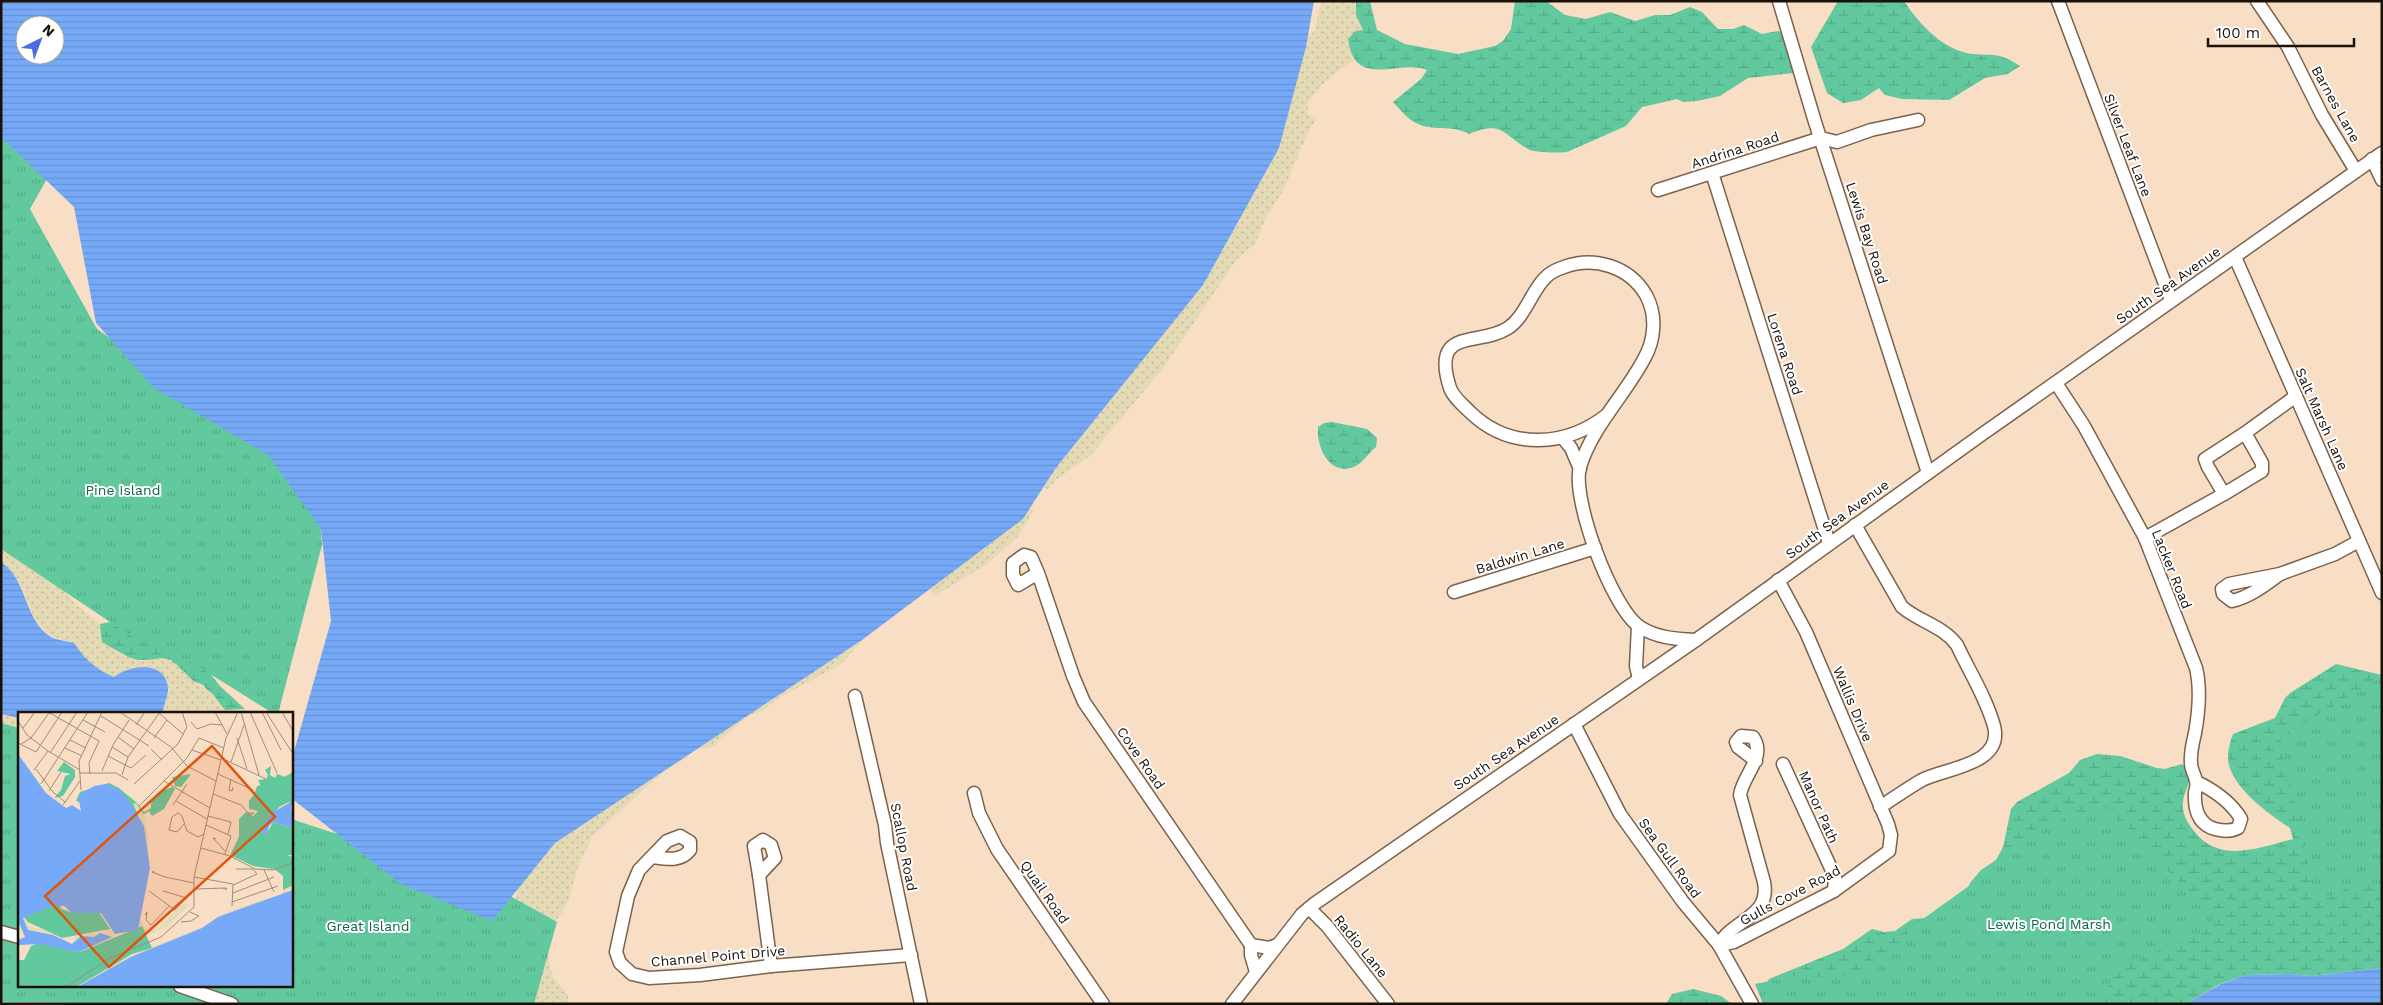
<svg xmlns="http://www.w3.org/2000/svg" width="2383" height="1005" font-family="'Work Sans',sans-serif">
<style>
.wetland{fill:url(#wetland-marsh)}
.sand{fill:url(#sand-dots)}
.park{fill:url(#park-tufts)}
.water{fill:url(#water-rules);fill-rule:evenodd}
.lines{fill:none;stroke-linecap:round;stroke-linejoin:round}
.minor-casing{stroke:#7a624d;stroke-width:15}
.minor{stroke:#fff;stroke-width:12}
.labels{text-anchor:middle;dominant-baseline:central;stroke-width:4;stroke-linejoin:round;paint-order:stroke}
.street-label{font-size:14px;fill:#1a1109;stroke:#fff}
.park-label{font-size:14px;fill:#0a684a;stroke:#fff}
.inset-road{fill:none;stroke:#a08c7a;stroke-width:1}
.view{fill:#de550c;fill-opacity:0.15;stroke:#de550c;stroke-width:2.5}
.inset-edge{fill:none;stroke:#1a1109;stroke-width:2.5}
</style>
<defs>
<pattern id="wetland-marsh" width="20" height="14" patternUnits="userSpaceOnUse" patternTransform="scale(1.25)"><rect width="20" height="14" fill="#62c89e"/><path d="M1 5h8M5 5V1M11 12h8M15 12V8" fill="none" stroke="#54ab87"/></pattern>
<pattern id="sand-dots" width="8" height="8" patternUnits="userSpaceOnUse" patternTransform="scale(1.25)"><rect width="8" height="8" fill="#e4dab5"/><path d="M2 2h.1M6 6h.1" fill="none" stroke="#c3ba9a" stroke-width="1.8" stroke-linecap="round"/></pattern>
<pattern id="park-tufts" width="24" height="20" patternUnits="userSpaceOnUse" patternTransform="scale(1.25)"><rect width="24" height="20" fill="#62c89e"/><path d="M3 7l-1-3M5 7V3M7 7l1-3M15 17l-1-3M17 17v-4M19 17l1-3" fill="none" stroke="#54ab87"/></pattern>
<pattern id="water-rules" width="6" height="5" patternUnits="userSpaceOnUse" patternTransform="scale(1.25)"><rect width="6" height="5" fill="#76aaf8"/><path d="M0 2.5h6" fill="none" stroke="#6691d3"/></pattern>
</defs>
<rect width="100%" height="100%" fill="#f9dec6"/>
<g class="wetland">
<path d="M1356 1H1370L1377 30 1405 44 1458 54 1495 46 1503 41 1511 29 1515 1H1546L1565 15 1586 19 1610 12 1635 21 1655 15H1670L1690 7 1702 12 1718 29H1733L1744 25 1762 34 1778 31 1787 33 1794 73 1748 78 1720 96 1697 101 1683 102 1677 99 1642 107 1626 126 1567 152C1558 153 1535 153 1528 149 1502 134 1503 120 1469 134 1451 124 1433 132 1416 123 1407 119 1400 109 1393 102L1421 79 1427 70C1401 58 1354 91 1348 39L1355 31Z"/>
<path d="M1838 1H1904C1919 24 1944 51 1973 54 1997 56 1998 52 2020 66L2008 74 1985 78 1949 100 1902 99 1885 95 1879 88 1861 100 1843 103 1827 93 1811 47Z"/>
<path d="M1332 422 1367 429 1377 438 1376 447C1370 452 1365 459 1359 464 1333 481 1316 450 1318 427L1324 423Z"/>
<polygon points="114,621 128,626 209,672 220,686 245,709 225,711 203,685 193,681 176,664 151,660 134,660 108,646 102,642 100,636 100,624"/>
<path d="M2336 664 2382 675V968L2312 976 2289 974 2246 975 2220 984 2185 1004H1764L1762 990 1769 979 1843 949 1872 929 1884 932 1895 931 1912 919 1937 917 1964 897 1970 883 1981 870 1996 860 2003 847 2011 809 2017 802 2069 773 2080 760 2097 754 2120 756 2157 768 2165 769 2182 764C2198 779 2183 788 2183 803 2182 814 2187 822 2194 831 2219 864 2259 848 2293 839L2290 828C2269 814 2236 791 2229 765 2226 755 2230 743 2233 734L2275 718 2285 698 2290 693Z"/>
<polygon points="1693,989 1721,996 1732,1004 1666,1004 1672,994"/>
</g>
<g class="sand">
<path d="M1321 1H1356L1355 13 1363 30 1355 31 1348 39 1349 50 1355 60C1336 70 1320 85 1308 102V114L1316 120 1310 128 1282 193 1266 217 1255 244 1237 259 1164 367 1090 456 1057 479 1047 490 1037 477 1297 49 1315 30Z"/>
<polygon points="1028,504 1033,511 1018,537 987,564 941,592 938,596 923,584"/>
<path d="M1 540 59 579 67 594 77 605 100 624 102 642 125 656 141 661 162 658 171 660 193 681 212 693 225 710 245 709 250 714H163L169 689 154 668C138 667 127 667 114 677 95 669 85 659 74 643 24 632 40 615 17 580 13 574 6 568 1 562Z"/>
<polygon points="885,611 867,636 840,665 778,698 762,711 748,716 714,746 694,750 685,759 664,771 592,837 579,865 567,904 547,936 548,957 553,977 568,995 568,1004 527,1004 516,903 518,882 561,834"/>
<polygon points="1,714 19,718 19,739 1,740"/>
</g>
<g class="park">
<polygon points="1,82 71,136 30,209 97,329 259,443 319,504 322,545 278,714 274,714 191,662 137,640 1,549"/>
<polygon points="2382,677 2382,885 2360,882 2332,895 2315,896 2280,737"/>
<polygon points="1,723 19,728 19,986 291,986 291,819 487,883 557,922 534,1004 1,1002"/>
<path d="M2108 807 2216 922C2188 944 2152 953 2119 964L2100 1001 2097 1004H1763L1755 984 1796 976 1835 978 1864 970 1892 952 1916 924 1987 873 2026 837 2070 815Z"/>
</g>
<g class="water">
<path d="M1 1H1314L1306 47 1279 148 1203 285 1055 469 1023 519 862 640 555 843 492 921 401 884 291 798V762L331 621 321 529 268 455 154 388 96 323 74 207 1 137ZM25 25H55V55H25Z"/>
<path d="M1 562C28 580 24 621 51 637 57 640 66 641 74 643 85 659 95 669 114 677 129 665 164 659 168 687 169 695 163 705 163 714H19V718L1 714Z"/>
<polygon points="2382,968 2382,1004 2185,1004 2221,984 2246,975 2289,974 2312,976"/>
</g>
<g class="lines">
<g class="minor-casing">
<g id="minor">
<polyline points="1779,1 1815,122 1928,473"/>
<polyline points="2058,1 2171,300"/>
<polyline points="2257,1 2288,47 2322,115 2356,171"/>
<polyline points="1821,138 1837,142 1871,130 1918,120"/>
<polyline points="2372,159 2382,180"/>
<polyline points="1712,173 1829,543"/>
<polyline points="1658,190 1821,138"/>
<polyline points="2235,257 2382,593"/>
<path d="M2056 383 2084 426 2145 538 2196 668C2201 689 2199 711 2195 733 2193 742 2190 753 2191 763 2191 770 2195 775 2196 781 2197 785 2196 789 2195 792 2194 809 2198 824 2215 829 2223 831 2230 832 2238 828L2241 819C2232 803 2213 790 2197 782"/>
<path d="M1608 414C1567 447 1510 451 1470 412 1463 405 1453 397 1450 388 1430 326 1479 347 1508 328 1525 317 1531 292 1545 278 1550 272 1558 269 1564 267 1594 256 1629 266 1646 295 1657 315 1655 340 1644 359 1625 395 1592 427 1580 467 1571 498 1612 609 1640 627 1657 638 1676 639 1696 640"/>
<polyline points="2245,433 2262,463 2262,471 2224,494 2208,467 2205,459 2245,433 2296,396"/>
<polyline points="1563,438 1571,448 1580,469"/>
<path d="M1855 525 1902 607C1920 622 1943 626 1957 645 1969 671 1986 697 1994 726 2004 765 1945 768 1922 780 1908 788 1894 798 1880 807"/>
<polyline points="2145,538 2224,494"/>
<polyline points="1038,573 1018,585 1013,575 1013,563 1024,555 1031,557 1038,573 1073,676 1084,702 1251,945 1269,948 1277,945"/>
<path d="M2280 574C2265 585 2250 597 2232 601L2223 594 2222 589 2229 584Z"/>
<polyline points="2280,574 2335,554 2359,541"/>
<polyline points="1454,592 1595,548"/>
<polyline points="1638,626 1636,666 1639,679"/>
<polyline points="855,696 885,825 887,843 921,1004"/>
<polyline points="1574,724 1620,814 1683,902 1719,945 1752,1004"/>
<polyline points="1783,764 1835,877 1834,891"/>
<polyline points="974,793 979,813 997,849 1103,1004"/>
<polygon points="763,840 771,845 775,858 759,875 754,846"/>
<path d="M653 857C666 859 681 862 690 850V842L680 836 667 841 639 870 628 896 616 952 620 963 632 974 649 978 700 975 771 966 911 955"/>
<polyline points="759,875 771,966"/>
<polyline points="1309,908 1327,926 1388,1004"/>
<polyline points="1,932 19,937"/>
<polyline points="1251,945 1251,955 1256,972"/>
<polyline points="1719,945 1734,942 1834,891 1889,851 1891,835 1888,824 1806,632 1778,580"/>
<path d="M1719 945C1732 919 1771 918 1764 882L1740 795C1743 774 1767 757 1753 737L1741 736 1736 742 1738 747 1756 761"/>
<polyline points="180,986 232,1004"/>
<polyline points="1232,1004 1302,914 1314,904 1696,640 1981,435 2382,153"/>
</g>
</g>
<use href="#minor" class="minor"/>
</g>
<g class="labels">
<g class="street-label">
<text transform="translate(2336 104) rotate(61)">Barnes Lane</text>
<text transform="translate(2128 145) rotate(69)">Silver Leaf Lane</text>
<text transform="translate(1735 150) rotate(-18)">Andrina Road</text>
<text transform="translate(1867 233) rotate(72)">Lewis Bay Road</text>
<text transform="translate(2168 285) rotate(-35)">South Sea Avenue</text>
<text transform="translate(1785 354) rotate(72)">Lorena Road</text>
<text transform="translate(2322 419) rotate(66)">Salt Marsh Lane</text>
<text transform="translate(1837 519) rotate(-36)">South Sea Avenue</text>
<text transform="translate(1520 556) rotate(-17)">Baldwin Lane</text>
<text transform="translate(2172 569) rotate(68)">Lacker Road</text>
<text transform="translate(1853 704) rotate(67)">Wallis Drive</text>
<text transform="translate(1506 752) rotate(-34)">South Sea Avenue</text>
<text transform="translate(1141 758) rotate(55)">Cove Road</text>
<text transform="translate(1819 807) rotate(66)">Manor Path</text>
<text transform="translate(904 847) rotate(79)">Scallop Road</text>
<text transform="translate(1670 858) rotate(54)">Sea Gull Road</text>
<text transform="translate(1045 892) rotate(55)">Quail Road</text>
<text transform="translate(1790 895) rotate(-28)">Gulls Cove Road</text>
<text transform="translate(1361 946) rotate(51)">Radio Lane</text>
<text transform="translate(718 956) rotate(-5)">Channel Point Drive</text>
</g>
<g class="park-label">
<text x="123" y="490">Pine Island</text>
<text x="2049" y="924">Lewis Pond Marsh</text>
<text x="368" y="926">Great Island</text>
</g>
</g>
<g transform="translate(18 712)">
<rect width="275" height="275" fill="#f9dec6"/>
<path d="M46 50 57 58V65L45 84 36 86 43 78 47 64 53 62 39 59ZM253 54 252 63 257 66 259 62 267 65 275 62V96L271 90 261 95 243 118 248 123 255 110 275 116V143H268L255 157 235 154 213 141 221 125V107L228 100 235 104 240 99 231 97V89L243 74 240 68 248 67 250 63 247 58ZM173 62 163 75 157 74 154 65ZM91 71 101 76 119 91 126 100 133 96V88L146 78 154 75 157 77 146 97 134 104 131 99 125 103 116 92 121 106 58 89 62 80Z" fill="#62c89e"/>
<path d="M118 91 126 103 130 122 131 153 129 152 121 104 115 92ZM128 170 121 206 128 218H138L166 191 171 193 150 214 135 221 128 222 119 213ZM275 173V181L145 232 56 275 104 247 183 216 211 199 264 182 265 178ZM45 193 42 194 46 197 84 203 89 213 100 221 95 225 64 242 36 237 61 240 93 225 82 221 76 225 63 224 54 232 58 224 91 219 8 207 11 215 25 217 35 223 10 218 5 204Z" fill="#e4dab5"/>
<path d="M275 60V82L264 85 246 101 233 92 239 74 257 70ZM226 108 240 109 236 118 238 145H249L253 149 255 145 260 146 266 142 275 145V173L265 178V164L255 156 233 153 212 143 219 135ZM41 189 43 197 55 201 81 200 92 217 44 226 10 210 5 204ZM124 214 134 236 114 242 58 275H0V248H6L13 234 21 231 62 240Z" fill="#62c89e"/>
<path d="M0 42 28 81 48 96 54 93 63 99 60 84 76 74 88 72 101 77 111 89 126 114 132 156 120 218 97 222 83 201H54L46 194H34L5 206 10 218 35 223 54 232 63 224 76 225 82 221 94 225 61 240 23 232 0 233V228L7 225 0 209ZM273 90 275 116 255 110 251 114 249 123 244 121 246 111 257 99ZM275 178V275H59L113 245 184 216 200 205Z" fill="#76aaf8"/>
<path class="inset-road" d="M30 0 81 29 71 51 72 62M102 0 153 35 169 54 198 69M197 0 209 22M223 0 241 63M232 0 259 61M244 0 263 38M248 0 275 42M264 0 275 19M141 1 165 22M83 4 131 34M65 8 87 20M0 9 9 23 30 39 62 58M173 10 179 17 193 12 204 13M118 13 127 0M5 16 17 0M100 25 116 37M136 26 149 8M219 26 229 57M52 28 68 36M0 31 18 40 44 0M3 32 13 26 31 1M94 35 110 45M47 36 64 44M133 37 144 48M174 38 203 48M32 41 59 0M90 44 113 56 128 43M203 46 248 67M213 50 226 13M18 57 35 80 47 90M16 58 30 39M84 59 95 33 111 8M61 61H98L110 68M200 62 235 78M104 63 110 45 142 0M213 67 211 78 214 79 215 75M146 69 192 96M23 72 70 0M116 72 160 32 169 15 164 0M63 78 61 49 84 0M31 79 43 60M195 82 223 93 232 103 236 101H230M158 89 189 107M45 93 62 69M155 93 169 72M121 94 169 46 181 26 206 36M190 104 213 110 210 122M166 112 159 120 151 118 154 105 160 101 164 104 169 119 180 125 186 122M188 113 213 124 207 142M198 127 195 126 207 139M183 136 212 144 237 157 255 158 275 151M246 158 256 180M136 159 134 160 147 165 176 171M176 165 215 172 214 194M215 173 239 162 235 157H218M131 179 157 198 177 177 208 176 209 177H205M145 179 169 186M215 181 256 165M214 190 260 174M127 203 129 200 128 208 133 213 151 194M163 210 173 209 181 204 172 200M48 275 92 246 143 225 176 195V165L208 26 220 0"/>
<path class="view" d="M194 34 257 105 91 255 27 184Z"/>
<rect width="275" height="275" class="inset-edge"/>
</g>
<rect width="2383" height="1005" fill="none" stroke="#1a1109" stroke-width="5"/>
<g transform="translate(40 40) rotate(42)"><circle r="24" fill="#ffffff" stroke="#a3a09d"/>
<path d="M0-4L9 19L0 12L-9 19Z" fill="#4c6de1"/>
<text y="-8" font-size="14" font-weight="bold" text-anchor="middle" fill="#1a1109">N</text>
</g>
<path d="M2208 38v8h146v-8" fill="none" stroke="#1a1109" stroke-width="2.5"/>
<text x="2216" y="38" font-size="15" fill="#1a1109" stroke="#ffffff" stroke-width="4" paint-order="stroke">100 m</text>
</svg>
